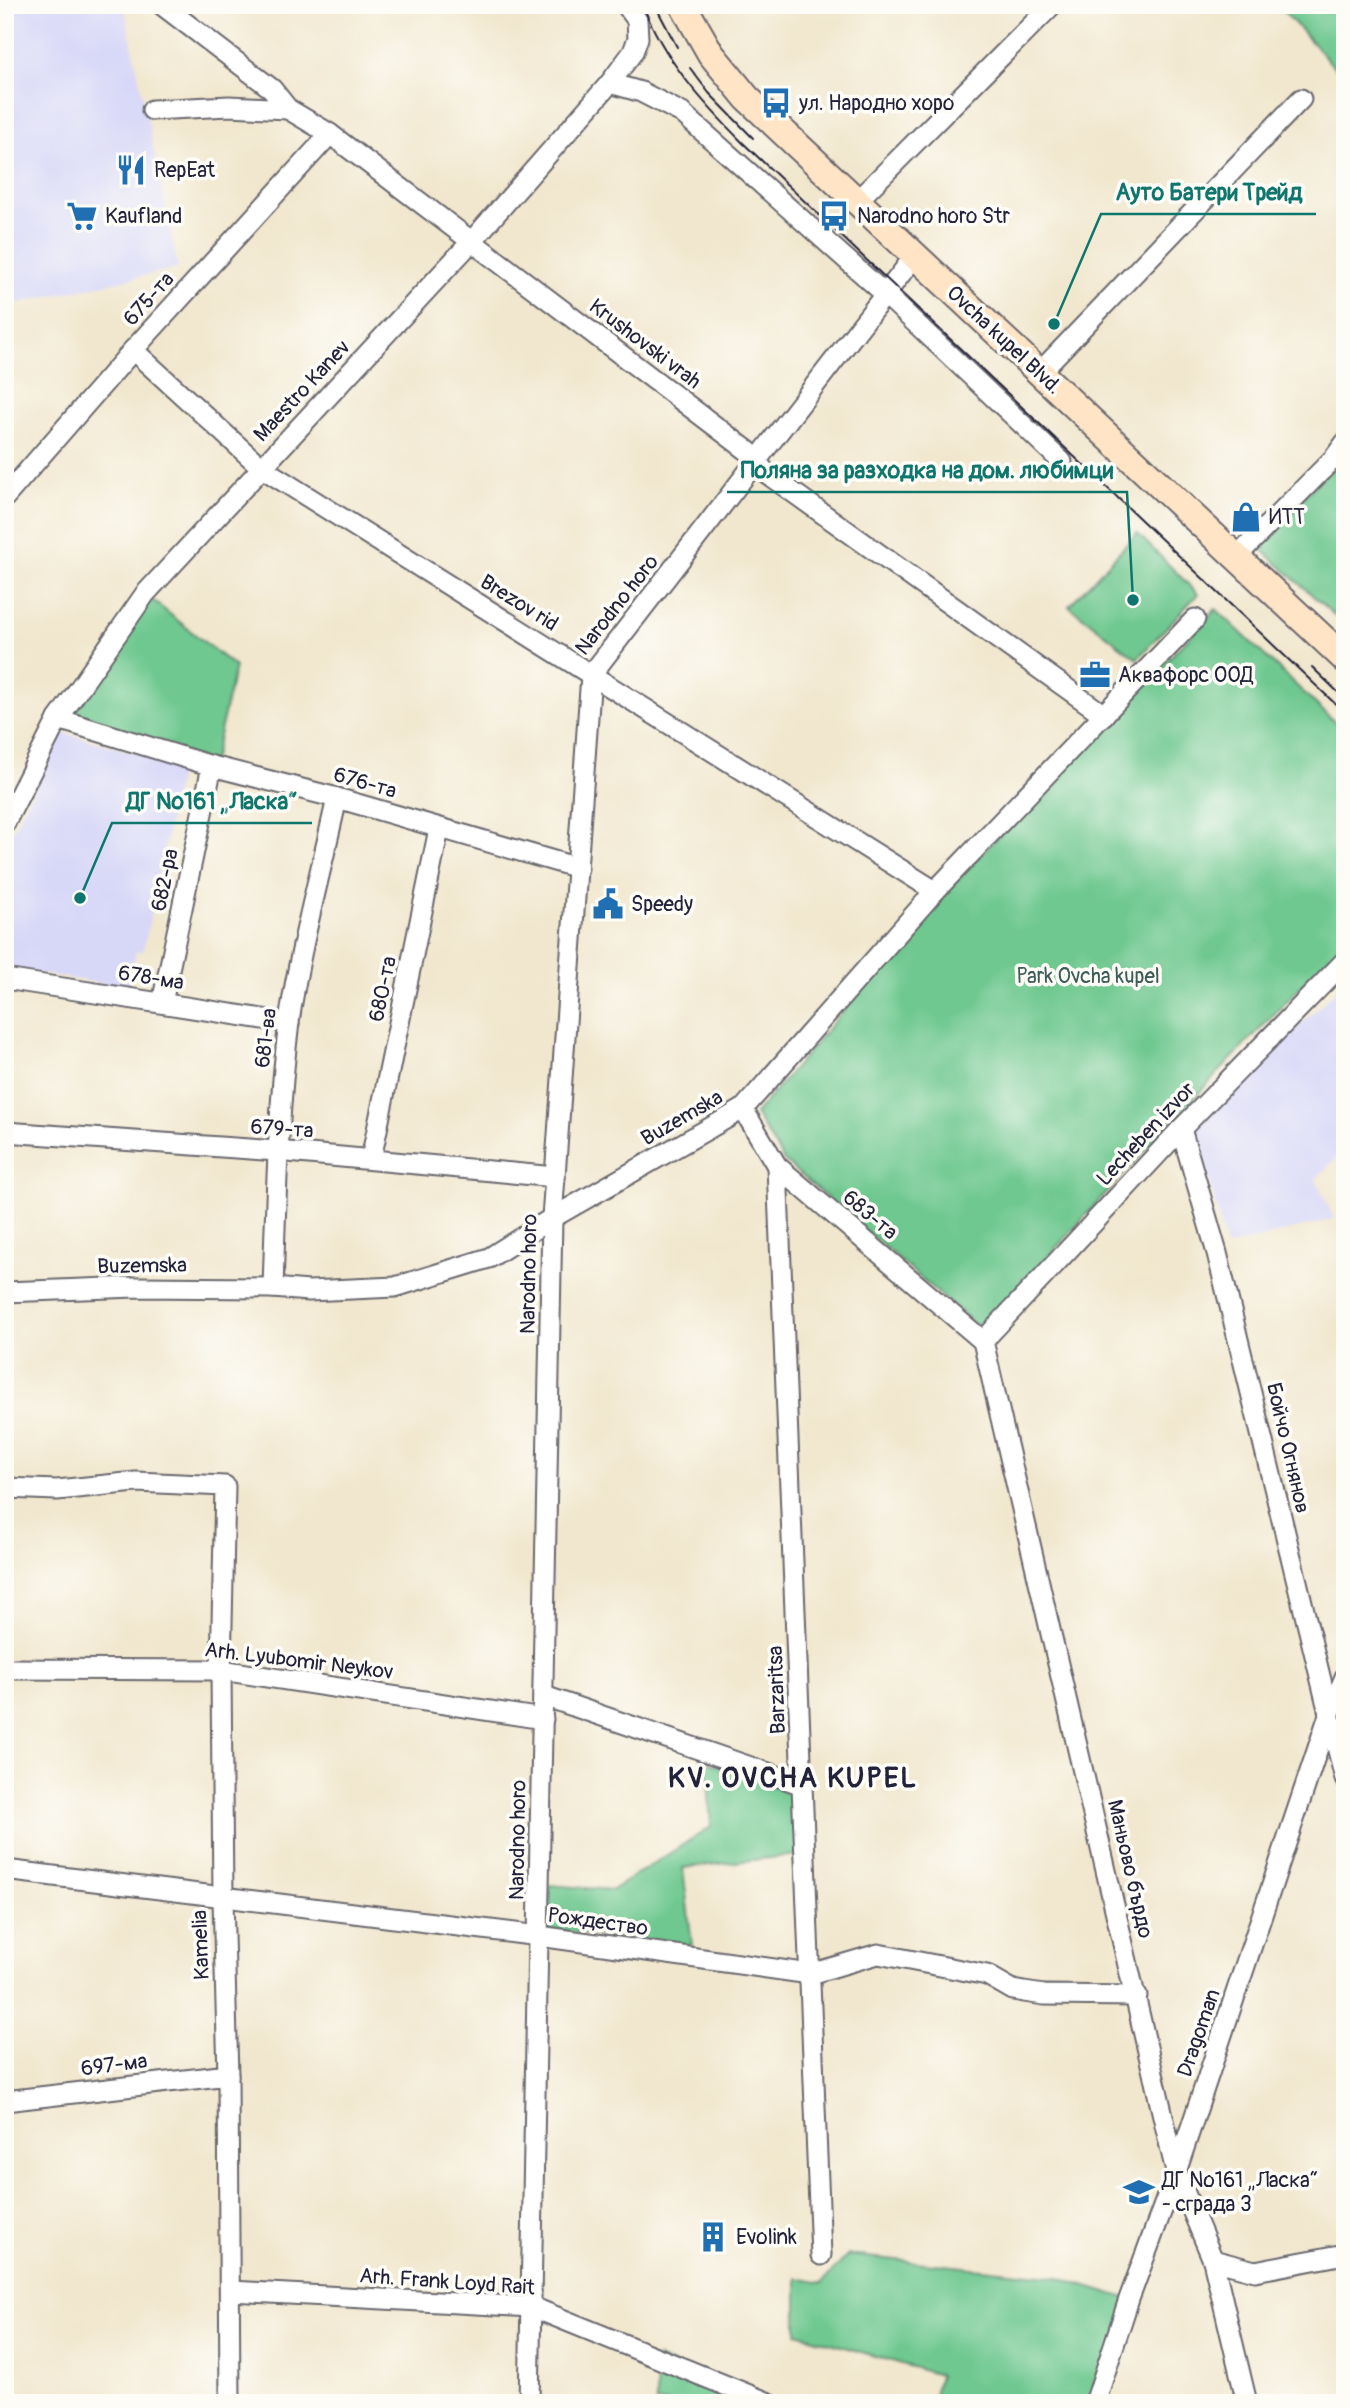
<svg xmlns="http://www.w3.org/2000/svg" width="1350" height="2408" font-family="Pangolin,sans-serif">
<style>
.built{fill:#d7d7f8}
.green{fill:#6ec88f;stroke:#487565;stroke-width:2}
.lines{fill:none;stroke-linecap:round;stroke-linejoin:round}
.minor-casing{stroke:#6a676e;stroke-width:23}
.secondary-casing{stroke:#6a676e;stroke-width:30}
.minor{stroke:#fff;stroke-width:19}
.secondary{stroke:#ffe4c6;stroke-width:26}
.tram{stroke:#22223b;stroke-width:2}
.labels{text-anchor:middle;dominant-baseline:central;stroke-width:7;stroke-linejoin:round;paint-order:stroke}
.poi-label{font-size:21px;fill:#22223b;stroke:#fdfcf7;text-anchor:start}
.street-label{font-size:21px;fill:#22223b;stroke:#fdfcf7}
.park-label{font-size:21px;fill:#3d5c58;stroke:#fdfcf7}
.district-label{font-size:28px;font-weight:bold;letter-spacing:2px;fill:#22223b;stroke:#fdfcf7}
.leader{fill:none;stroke:#0f766e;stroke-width:2.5}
.callout-dot{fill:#0f766e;stroke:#fdfcf7;stroke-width:2.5}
.callout-label{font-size:23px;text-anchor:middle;font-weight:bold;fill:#0f766e;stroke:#fdfcf7;stroke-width:7;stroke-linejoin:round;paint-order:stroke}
</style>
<rect width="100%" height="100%" fill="#fdfcf7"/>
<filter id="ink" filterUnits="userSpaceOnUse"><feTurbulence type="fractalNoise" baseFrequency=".0143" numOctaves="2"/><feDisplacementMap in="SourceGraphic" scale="14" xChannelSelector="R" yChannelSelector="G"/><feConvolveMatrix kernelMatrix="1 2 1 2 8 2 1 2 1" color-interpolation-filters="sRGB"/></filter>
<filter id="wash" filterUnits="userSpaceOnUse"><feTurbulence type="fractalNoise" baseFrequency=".00686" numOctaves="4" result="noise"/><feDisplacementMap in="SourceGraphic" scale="28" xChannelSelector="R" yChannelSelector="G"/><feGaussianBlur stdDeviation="1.57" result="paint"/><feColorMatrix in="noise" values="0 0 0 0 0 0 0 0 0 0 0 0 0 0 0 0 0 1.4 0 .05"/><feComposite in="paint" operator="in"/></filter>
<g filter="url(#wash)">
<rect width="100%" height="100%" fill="#f1e7ce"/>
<g class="built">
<polygon points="5,5 124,5 178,268 5,306"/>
<polygon points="63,733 181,765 143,952 136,951 129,988 5,968 5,846"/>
<polygon points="1345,981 1345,1149 1316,1179 1334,1219 1226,1247 1197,1128"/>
</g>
<g class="green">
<polygon points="1278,5 1345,5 1345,79"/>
<polygon points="1345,454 1345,625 1257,545"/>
<polygon points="1137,533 1198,594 1137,659 1069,606"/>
<polygon points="145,594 235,667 212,766 58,719"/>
<polygon points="1216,609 1345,732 1345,940 1174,1119 981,1330 784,1161 755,1114 944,893"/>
<polygon points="707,1762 803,1793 805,1854 683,1868 692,1945 549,1930 550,1885 612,1890 711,1827"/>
<polygon points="848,2255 1058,2277 1129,2299 1095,2403 932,2403 939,2375 797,2333 797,2278 822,2283"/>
<polygon points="657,2358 769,2403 656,2403"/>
</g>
</g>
<g filter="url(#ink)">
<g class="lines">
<g class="minor-casing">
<g id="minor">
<polyline points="162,5 272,89 288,109 330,134 748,451 766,473 1104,715"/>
<polyline points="610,83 641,92 682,113 885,294 1062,462"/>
<polyline points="152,110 229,106 288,109"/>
<polyline points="856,202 1052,5"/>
<polyline points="133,350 262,468 935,891"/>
<polyline points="1039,373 1301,99"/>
<polyline points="5,497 133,350 330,134"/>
<polyline points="1235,558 1334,458 1345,443"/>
<polyline points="58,719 212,766 337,798 578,868"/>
<polyline points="5,823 58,719 145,594 472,241 610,83 633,52 638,38 637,20 626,5"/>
<polyline points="5,979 289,1023"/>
<polyline points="162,1003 212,766"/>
<polyline points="743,1109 777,1166 983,1341"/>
<polyline points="1181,1129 1217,1253 1345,1779"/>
<polyline points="5,1132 277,1151 555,1177"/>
<polyline points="371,1159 439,829"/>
<polyline points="777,1166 821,2255"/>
<path d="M273 1288C276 1199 278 1110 289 1022 300 946 321 872 337 798"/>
<polyline points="5,1292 136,1287 273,1288 309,1291 395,1287 489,1258 552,1218 743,1109 935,891 1195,619"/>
<polyline points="983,1341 1176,2172 1213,2260 1247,2403"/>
<polyline points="983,1341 1181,1129 1345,961"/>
<polyline points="5,1488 57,1490 136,1482 225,1486 221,1670 223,1899 228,2075 230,2403"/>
<polyline points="5,1669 221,1670 543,1719"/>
<polyline points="544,1696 803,1785"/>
<polyline points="5,1870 539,1936 810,1974 878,1954 987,1975 1013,1990 1024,1992 1044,1995 1137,1996"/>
<polyline points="5,2101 228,2075"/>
<polyline points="1213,2260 1255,2271 1345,2254"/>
<polyline points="230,2291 532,2307 769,2403"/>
<polyline points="529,2403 552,1218 591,675 914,257"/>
<polyline points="1095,2403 1129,2299 1176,2172 1329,1715 1345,1677"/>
</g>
</g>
<g class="secondary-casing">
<polyline id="secondary" points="683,5 711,54 747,98 1345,659"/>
</g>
<use href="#minor" class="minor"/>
<use href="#secondary" class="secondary"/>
<g class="tram">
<path d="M643 5C663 59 703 103 743 143L1345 713"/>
<polyline points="655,5 677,47"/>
<polyline points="690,68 709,93 753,138"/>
<polyline points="1312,667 1345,699"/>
</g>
</g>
</g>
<defs>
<g id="bus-bare" transform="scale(2.415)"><path d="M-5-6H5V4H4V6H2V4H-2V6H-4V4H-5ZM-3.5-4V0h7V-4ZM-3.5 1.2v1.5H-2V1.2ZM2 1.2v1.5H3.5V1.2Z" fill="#1f6fb2" stroke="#fdfcf7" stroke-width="2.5" paint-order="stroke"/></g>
<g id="restaurant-bare" transform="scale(2.415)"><path d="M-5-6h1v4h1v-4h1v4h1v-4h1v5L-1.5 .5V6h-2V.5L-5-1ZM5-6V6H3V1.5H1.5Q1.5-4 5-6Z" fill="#1f6fb2" stroke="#fdfcf7" stroke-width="2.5" paint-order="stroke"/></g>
<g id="supermarket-bare" transform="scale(2.415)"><path d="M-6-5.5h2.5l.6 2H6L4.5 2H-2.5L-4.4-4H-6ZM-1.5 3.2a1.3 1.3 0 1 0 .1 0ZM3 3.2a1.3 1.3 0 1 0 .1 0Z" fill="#1f6fb2" stroke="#fdfcf7" stroke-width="2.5" paint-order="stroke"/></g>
<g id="shop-bare" transform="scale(2.415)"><path d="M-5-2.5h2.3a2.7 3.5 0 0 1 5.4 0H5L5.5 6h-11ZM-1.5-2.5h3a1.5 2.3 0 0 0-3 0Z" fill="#1f6fb2" stroke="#fdfcf7" stroke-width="2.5" paint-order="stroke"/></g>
<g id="office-bare" transform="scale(2.415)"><path d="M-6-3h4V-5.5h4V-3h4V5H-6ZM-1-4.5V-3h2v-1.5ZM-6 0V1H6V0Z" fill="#1f6fb2" stroke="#fdfcf7" stroke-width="2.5" paint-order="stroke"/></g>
<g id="civic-bare" transform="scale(2.415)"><path d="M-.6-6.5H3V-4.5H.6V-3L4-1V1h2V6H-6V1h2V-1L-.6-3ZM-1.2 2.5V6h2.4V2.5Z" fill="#1f6fb2" stroke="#fdfcf7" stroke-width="2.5" paint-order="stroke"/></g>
<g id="school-bare" transform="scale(2.415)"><path d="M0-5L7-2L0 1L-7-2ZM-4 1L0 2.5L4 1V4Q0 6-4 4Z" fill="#1f6fb2" stroke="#fdfcf7" stroke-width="2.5" paint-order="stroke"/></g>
<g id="building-bare" transform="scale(2.415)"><path d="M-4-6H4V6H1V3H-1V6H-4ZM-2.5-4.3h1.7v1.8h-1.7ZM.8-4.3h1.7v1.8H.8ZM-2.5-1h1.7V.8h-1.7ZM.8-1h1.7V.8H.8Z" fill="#1f6fb2" stroke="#fdfcf7" stroke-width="2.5" paint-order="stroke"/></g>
</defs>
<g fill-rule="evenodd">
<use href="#bus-bare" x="776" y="103"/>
<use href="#restaurant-bare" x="131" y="170"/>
<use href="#supermarket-bare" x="82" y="216"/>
<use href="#bus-bare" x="834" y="216"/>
<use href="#shop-bare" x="1246" y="517"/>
<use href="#office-bare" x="1095" y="675"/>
<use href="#civic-bare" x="608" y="904"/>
<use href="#school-bare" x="1139" y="2192"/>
<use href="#building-bare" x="713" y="2237"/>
</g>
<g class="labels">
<g class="poi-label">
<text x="799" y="103">ул. Народно хоро</text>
<text x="154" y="170">RepEat</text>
<text x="105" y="216">Kaufland</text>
<text x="857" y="216">Narodno horo Str</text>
<text x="1269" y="517">ИТТ</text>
<text x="1118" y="675">Аквафорс ООД</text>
<text x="631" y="904">Speedy</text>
<text x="1162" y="2180">ДГ №161 „Ласка“<tspan x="1162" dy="24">- сграда 3</tspan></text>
<text x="736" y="2237">Evolink</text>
</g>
<g class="street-label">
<text transform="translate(149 299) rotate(-48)">675-та</text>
<text transform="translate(1004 340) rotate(43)">Ovcha kupel Blvd.</text>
<text transform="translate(645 344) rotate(37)">Krushovski vrah</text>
<text transform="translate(302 391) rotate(-47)">Maestro Kanev</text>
<text transform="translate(519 603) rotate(32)">Brezov rid</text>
<text transform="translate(617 605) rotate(-52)">Narodno horo</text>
<text transform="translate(365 783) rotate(16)">676-та</text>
<text transform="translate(165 880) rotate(-78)">682-ра</text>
<text transform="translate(151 978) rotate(9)">678-ма</text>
<text transform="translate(383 989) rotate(-78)">680-та</text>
<text transform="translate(266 1038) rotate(-83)">681-ва</text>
<text transform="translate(682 1118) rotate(-30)">Buzemska</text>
<text transform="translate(282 1129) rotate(4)">679-та</text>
<text transform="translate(1146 1134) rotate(-47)">Lecheben izvor</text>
<text transform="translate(870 1215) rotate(40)">683-та</text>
<text transform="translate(142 1266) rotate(-1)">Buzemska</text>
<text transform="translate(529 1274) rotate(-89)">Narodno horo</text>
<text transform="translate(1288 1448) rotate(77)">Бойчо Огнянов</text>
<text transform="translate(299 1661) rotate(7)">Arh. Lyubomir Neykov</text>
<text transform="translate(777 1690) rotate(-92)">Barzaritsa</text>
<text transform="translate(518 1840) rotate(-89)">Narodno horo</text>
<text transform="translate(1130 1869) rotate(77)">Маньово бърдо</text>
<text transform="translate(598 1922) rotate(8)">Рождество</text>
<text transform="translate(201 1945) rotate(-92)">Kamelia</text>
<text transform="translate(1199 2033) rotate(-71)">Dragoman</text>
<text transform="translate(114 2065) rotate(-7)">697-ма</text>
<text transform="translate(447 2282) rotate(4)">Arh. Frank Loyd Rait</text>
</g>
<g class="park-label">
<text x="1088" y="976">Park Ovcha kupel</text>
</g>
<g class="district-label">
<text x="793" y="1778">KV. OVCHA KUPEL</text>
</g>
</g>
<path class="leader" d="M1054 324L1101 214H1316M1133 600L1127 492H727M80 898L112 823H312"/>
<g class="callout-dot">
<circle cx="1054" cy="324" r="7"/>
<circle cx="1133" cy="600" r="7"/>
<circle cx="80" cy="898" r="7"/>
</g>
<g class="callout-label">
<text x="1209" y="200">Ауто Батери Трейд</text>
<text x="927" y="478">Поляна за разходка на дом. любимци</text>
<text x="212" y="809">ДГ №161 „Ласка“</text>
</g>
<rect width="1350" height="2408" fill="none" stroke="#fdfcf7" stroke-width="28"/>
</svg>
